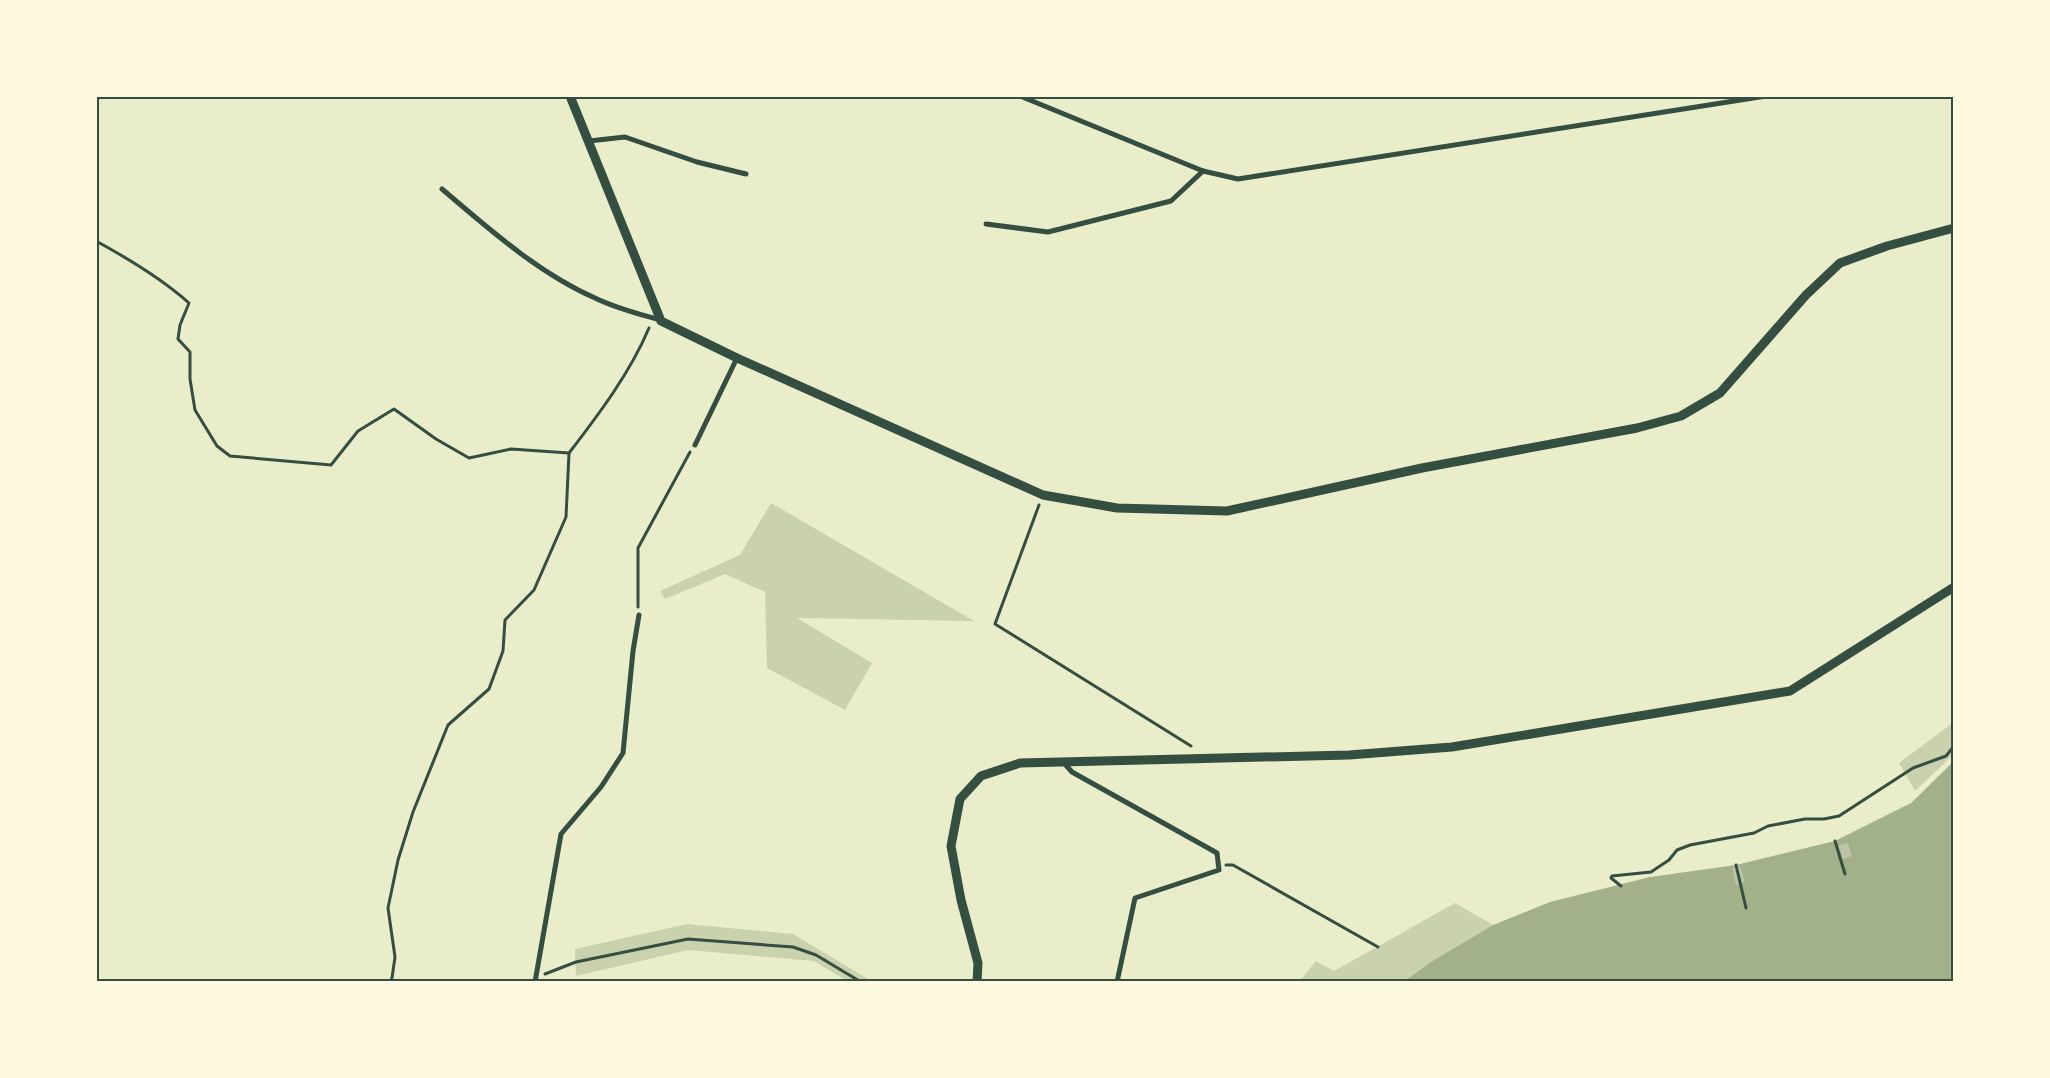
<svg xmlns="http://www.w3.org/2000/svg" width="2050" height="1078" font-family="Helvetica,sans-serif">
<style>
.green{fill:#cad2ad}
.water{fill:#a3b18a}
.building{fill:#bcc5a7}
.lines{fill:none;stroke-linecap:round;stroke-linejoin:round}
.path{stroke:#344e41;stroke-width:3}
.minor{stroke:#344e41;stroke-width:5}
.tertiary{stroke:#344e41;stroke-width:9}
.neatline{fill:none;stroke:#344e41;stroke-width:2}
</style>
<rect width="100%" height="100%" fill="#e9edc9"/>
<g class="green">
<polygon points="771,503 974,621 797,618 872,663 845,710 767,668 765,592 725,574 665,599 660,591 740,555"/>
<polygon points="1954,722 1954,754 1915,791 1899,763"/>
<polygon points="1455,903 1493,925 1434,960 1403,982 1299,982 1316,961 1334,971"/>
<polygon points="687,924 793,934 873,982 849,982 814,961 688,950 576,976 575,949"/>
</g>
<polygon class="water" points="1954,761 1954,982 1403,982 1434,960 1493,925 1550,902 1650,877 1736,865 1835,841 1911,803"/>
<g class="building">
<polygon points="1848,843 1852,856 1843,859 1839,846"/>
<polygon points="1740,866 1745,882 1736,885 1732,868"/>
</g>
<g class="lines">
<g class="path">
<path d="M96 241C129 259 161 278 189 303L180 325 178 339 190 352V379L195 410 217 446 230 456 331 465 358 431 394 409 436 439 469 458 511 449 569 453 566 517 534 590 505 620 503 651 489 689 448 725 413 812 398 860 388 908 395 957 392 978 390 982"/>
<path d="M569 453C599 414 630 373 649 328"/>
<polyline points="1039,505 995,624 1191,746"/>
<polyline points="638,607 638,548 690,452"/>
<polyline points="1835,841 1845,874"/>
<polyline points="1226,865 1233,865 1378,947"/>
<polyline points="1736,865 1746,908"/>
<polyline points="1621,886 1611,878 1612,876 1651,872 1669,860 1677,850 1690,845 1754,833 1768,826 1805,819 1824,819 1839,816 1913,768 1946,756 1954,746"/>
<polyline points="545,974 576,962 688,939 793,947 816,955 861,982"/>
</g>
<g class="minor">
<polyline points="1020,96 1203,171 1238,179 1766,96"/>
<polyline points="589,141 625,137 697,162 746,174"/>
<path d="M442 189C488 228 538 273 595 298 615 308 639 314 660 320"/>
<polyline points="986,224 1048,232 1171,201 1203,171"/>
<polyline points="695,445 737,358"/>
<polyline points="1063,762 1072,772 1217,853 1219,870 1135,898 1117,982"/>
<polyline points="535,982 561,834 601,787 623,753 633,651 639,615"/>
</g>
<g class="tertiary">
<polyline points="570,96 661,321 737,358 1043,495 1117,508 1227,511 1422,468 1637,428 1681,416 1720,393 1806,295 1840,263 1887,246 1954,228"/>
<polyline points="977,982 978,963 961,900 951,846 960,799 981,776 1020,763 1349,755 1452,747 1790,691 1954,587"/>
</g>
</g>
<rect width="2050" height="1078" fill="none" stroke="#fefae0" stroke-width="195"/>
<rect x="98" y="98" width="1854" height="882" class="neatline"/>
</svg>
